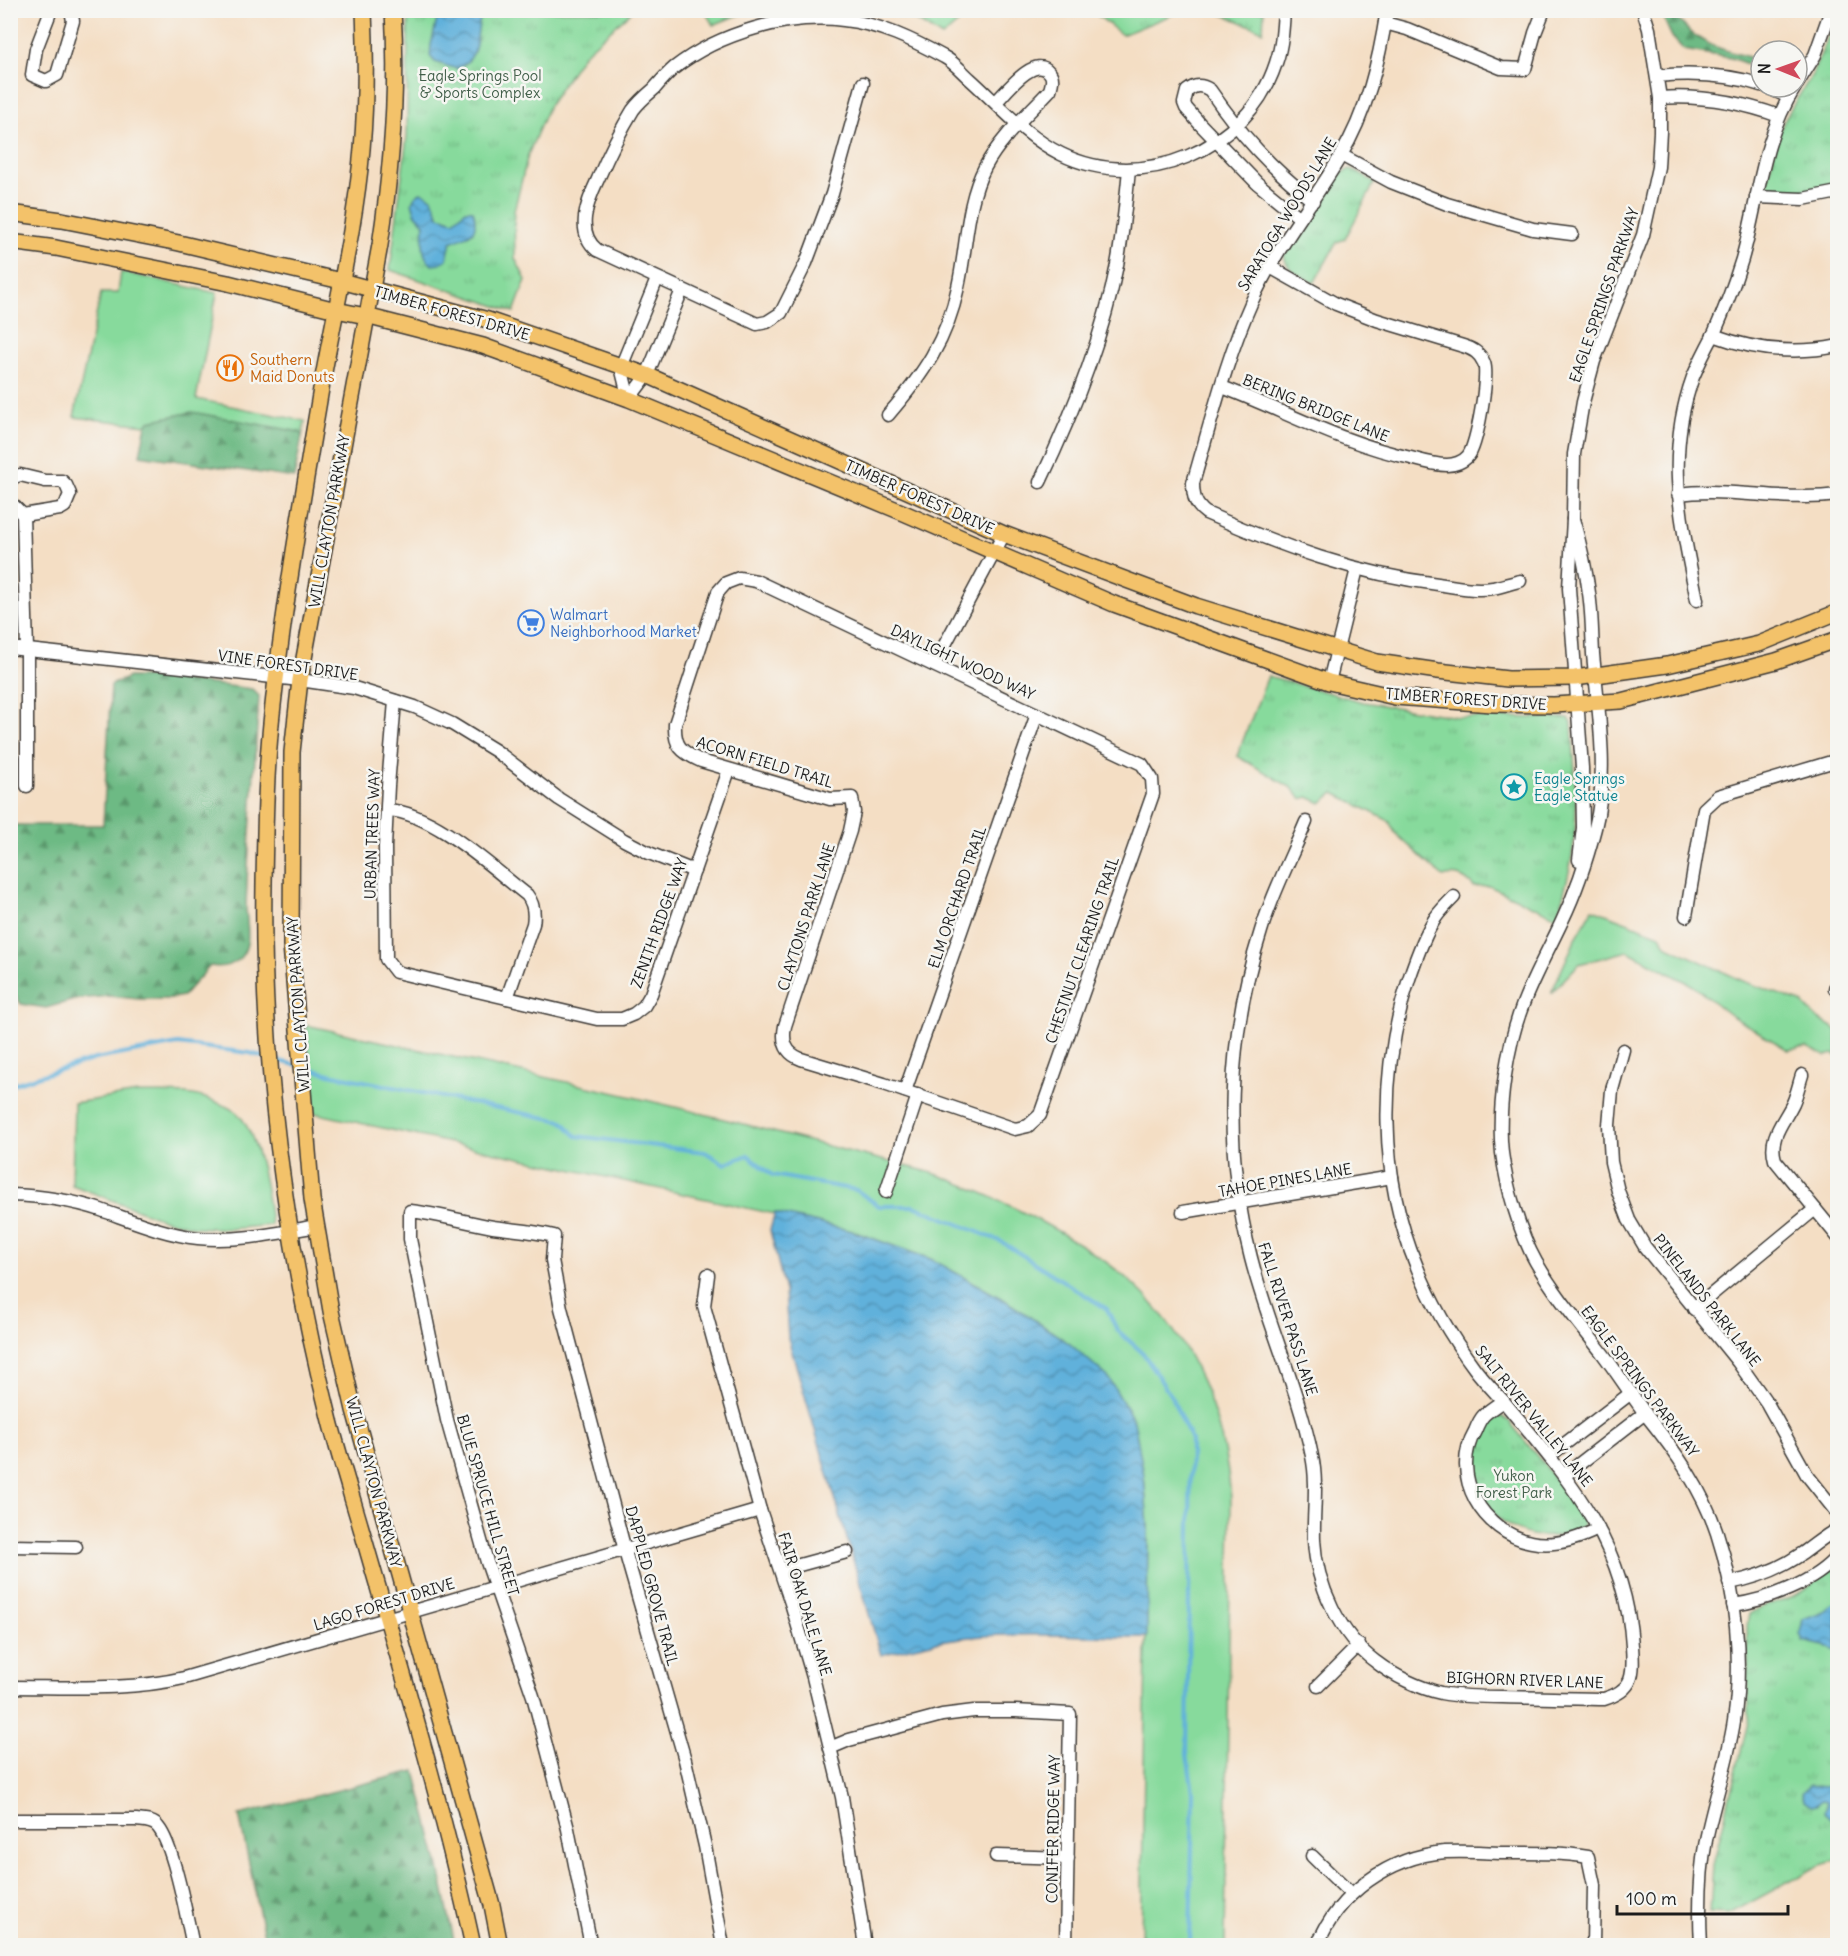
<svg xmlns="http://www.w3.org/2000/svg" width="1848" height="1956" font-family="Delius,sans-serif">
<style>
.grass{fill:#87da9c;stroke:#527b5c;stroke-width:1.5}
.forest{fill:url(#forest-firs);stroke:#446b50;stroke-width:1.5}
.park{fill:url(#park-tufts);stroke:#527b5c;stroke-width:1.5}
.water{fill:url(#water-waves);stroke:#3e667c;stroke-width:1.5}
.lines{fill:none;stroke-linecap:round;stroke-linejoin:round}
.stream{stroke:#60b1db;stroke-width:4}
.minor-casing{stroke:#3c3935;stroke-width:15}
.major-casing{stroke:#3c3935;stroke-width:18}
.minor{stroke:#fff;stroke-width:12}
.major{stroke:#f3c26a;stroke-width:15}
.labels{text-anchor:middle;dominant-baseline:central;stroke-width:5;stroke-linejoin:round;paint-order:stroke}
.park-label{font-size:15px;fill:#415e49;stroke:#f6f6f2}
.street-label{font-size:15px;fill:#1c1c1c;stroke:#f6f6f2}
.food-label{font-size:15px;fill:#c56008;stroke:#f6f6f2;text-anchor:start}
.shop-label{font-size:15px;fill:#366cbe;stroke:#f6f6f2;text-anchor:start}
.culture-label{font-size:15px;fill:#0d838f;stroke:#f6f6f2;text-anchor:start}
</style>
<defs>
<pattern id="forest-firs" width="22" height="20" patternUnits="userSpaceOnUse" patternTransform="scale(1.5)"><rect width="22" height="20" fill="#6dba84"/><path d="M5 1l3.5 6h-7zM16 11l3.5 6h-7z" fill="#59966b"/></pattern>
<pattern id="park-tufts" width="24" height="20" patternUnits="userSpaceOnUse" patternTransform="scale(1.5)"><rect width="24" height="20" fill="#87da9c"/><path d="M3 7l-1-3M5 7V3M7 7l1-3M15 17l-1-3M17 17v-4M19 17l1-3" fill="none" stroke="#74ba86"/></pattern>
<pattern id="water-waves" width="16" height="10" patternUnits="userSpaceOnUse" patternTransform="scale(1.5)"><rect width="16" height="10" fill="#60b1db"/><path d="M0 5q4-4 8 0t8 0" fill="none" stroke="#4e8fb1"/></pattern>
</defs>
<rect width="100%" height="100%" fill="#f6f6f2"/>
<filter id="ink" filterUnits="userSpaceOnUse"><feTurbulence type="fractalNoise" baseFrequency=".0167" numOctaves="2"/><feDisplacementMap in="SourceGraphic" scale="12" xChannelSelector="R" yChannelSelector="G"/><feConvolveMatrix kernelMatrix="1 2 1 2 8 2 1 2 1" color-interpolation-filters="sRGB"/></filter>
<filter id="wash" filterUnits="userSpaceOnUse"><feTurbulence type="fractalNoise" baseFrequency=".008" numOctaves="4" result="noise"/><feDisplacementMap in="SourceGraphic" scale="24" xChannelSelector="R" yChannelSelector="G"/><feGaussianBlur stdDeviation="1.35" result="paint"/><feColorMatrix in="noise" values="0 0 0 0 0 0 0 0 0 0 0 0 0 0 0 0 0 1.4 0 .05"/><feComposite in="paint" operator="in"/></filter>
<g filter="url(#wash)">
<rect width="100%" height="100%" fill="#f4dec4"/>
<g class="grass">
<polygon points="121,272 217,293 196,399 305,421 302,437 205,422 146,425 74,417 101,293 118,293"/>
<polygon points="1593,909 1660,935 1667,946 1743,981 1803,1003 1815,1017 1837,1030 1837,1056 1834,1054 1825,1056 1807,1047 1788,1050 1730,1015 1692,985 1628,951 1579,964 1551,993 1576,938"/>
<path d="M306 1025C465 1060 624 1092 781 1134 817 1143 854 1153 890 1162 907 1167 927 1170 944 1177 1005 1201 1085 1240 1133 1284 1194 1340 1224 1417 1231 1498L1225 1945H1141L1148 1527 1144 1475 1070 1344 1006 1301 933 1260 852 1231 314 1113Z"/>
<path d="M138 1093C156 1094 176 1092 193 1095 205 1097 232 1107 239 1115 259 1137 268 1196 271 1225L229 1229 194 1227 162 1219 72 1185 74 1103Z"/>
</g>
<g class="forest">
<path d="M1660 11H1672C1695 46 1723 50 1761 60V69L1731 58 1684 50 1672 37Z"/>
<polygon points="192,412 300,432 302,437 294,478 140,455 146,425 149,421"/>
<path d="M129 677H154L237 687 252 689 259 696 247 880C247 889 246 899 246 908 247 928 253 947 237 961 228 967 220 968 210 966L183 996 167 999H139L109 996 78 999 46 1008 21 1004 11 988V825H103L111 685Z"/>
<polygon points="415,1771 438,1863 455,1945 266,1945 239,1815"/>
</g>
<g class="park">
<polygon points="408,11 632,11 583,55 549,105 528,155 514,211 515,258 526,280 514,312 390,270 407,136"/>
<polygon points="705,11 748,11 713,25"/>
<polygon points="881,11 972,10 972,11 942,37 917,21"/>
<polygon points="1092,11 1181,11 1122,35"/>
<polygon points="1214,11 1264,11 1263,31"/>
<path d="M1837 16V184C1818 191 1792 197 1772 190L1767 181 1779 132 1787 115 1812 75Z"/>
<path d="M1350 169 1375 182 1345 239 1337 242 1314 283C1301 276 1285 271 1284 254L1339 174Z"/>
<path d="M1268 676 1363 702 1458 717 1569 718 1572 723C1574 764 1579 808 1573 849 1570 872 1564 894 1557 917L1489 886 1474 887C1465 877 1456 873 1443 877L1395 833 1389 821 1334 793 1321 803 1308 797 1301 799 1292 788 1237 756Z"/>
<path d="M1501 1416 1509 1421 1583 1513V1525C1575 1534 1566 1535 1554 1536 1503 1542 1461 1490 1477 1442 1482 1429 1488 1421 1501 1416Z"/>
<path d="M1837 1563V1860L1818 1866 1729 1914 1710 1913 1713 1865 1749 1718 1747 1626 1749 1614C1762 1605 1776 1603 1790 1597 1807 1590 1825 1576 1837 1563Z"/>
</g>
<g class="water">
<path d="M439 11H483C472 34 485 54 457 69L435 62 430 56 431 45Z"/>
<path d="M421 192 432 198 439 216 454 221 466 210H473C480 236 470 233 451 242L447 259 440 264 432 265C419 254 424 240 424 224L415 213 412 202 415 196Z"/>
<path d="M775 1213 852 1231 933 1260 1006 1301 1070 1344 1108 1377 1134 1421 1144 1475 1148 1527 1147 1637C1089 1637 1029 1632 971 1637 941 1639 911 1648 881 1655L788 1338 785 1291 770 1230Z"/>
<polygon points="1837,1600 1837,1651 1832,1648 1803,1641 1800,1633 1803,1619 1824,1611"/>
<path d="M1837 1776V1814L1835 1818 1830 1819 1824 1813 1827 1801 1822 1800 1817 1805 1811 1806 1804 1801 1802 1793 1809 1785C1835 1789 1820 1787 1837 1776Z"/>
</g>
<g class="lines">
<g class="stream">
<polyline points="275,1060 296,1065"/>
<polyline points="306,1068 334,1075 562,1121 576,1136 705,1152 725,1164 748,1155 772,1175 856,1190 879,1206 914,1206 1000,1241 1107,1309 1117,1330 1143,1353 1172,1398 1191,1440 1187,1755 1193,1791 1190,1946"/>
<polyline points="10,1085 95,1059 178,1044 250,1053 264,1057"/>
</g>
</g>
</g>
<g filter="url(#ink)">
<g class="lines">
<g class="minor-casing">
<g id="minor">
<polyline points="51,10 36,49 32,75 46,81 57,75 73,21 71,10"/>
<path d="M1387 10C1379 62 1367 112 1340 157 1311 206 1275 249 1252 301 1226 359 1211 422 1193 483 1193 496 1195 505 1206 513 1281 546 1356 574 1438 584 1456 587 1475 591 1493 588 1502 586 1511 583 1520 581"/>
<polyline points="1385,23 1407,29 1501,68 1525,69 1535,33 1544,10"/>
<path d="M1657 76C1692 73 1727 74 1761 85"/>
<path d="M863 83 832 194 806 263 781 313 767 322 757 324 597 250C575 232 587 202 598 179 608 156 620 131 633 110 639 102 647 95 654 89 660 82 667 74 674 68 719 33 788 13 844 20 880 24 913 40 944 57 954 62 962 72 970 79 999 105 1026 137 1061 154 1142 194 1248 150 1276 63 1282 46 1283 28 1284 10"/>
<polyline points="1797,84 1815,55 1831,10"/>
<polyline points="1767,87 1789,97"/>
<path d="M1660 98C1701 95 1740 102 1779 116"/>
<polyline points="1341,155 1391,182 1447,204 1533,229 1572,234"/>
<polyline points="1756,197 1803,199 1838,192"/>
<path d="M1300 218 1257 183 1200 124 1186 108 1184 103 1187 91C1195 85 1201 84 1210 90 1241 135 1270 167 1313 201"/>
<path d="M1713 335C1753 350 1795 355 1838 346"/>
<path d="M1222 387C1285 411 1344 444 1411 458 1422 461 1435 465 1447 465 1454 465 1463 462 1468 456 1477 446 1489 376 1484 363 1480 353 1473 349 1463 346L1377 320 1336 304 1270 267"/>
<polyline points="629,399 621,367 657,279"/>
<polyline points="629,399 647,375 682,290"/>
<path d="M888 415C923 375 947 340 958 287 967 248 966 203 985 167 1001 137 1028 114 1050 90 1052 83 1054 77 1049 72 1035 54 1006 92 996 102"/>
<polyline points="10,481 14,477 20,475 45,481 62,481 66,485 70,494 65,506 60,509 23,515"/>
<path d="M1040 482C1073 413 1102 341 1117 265 1123 233 1126 201 1129 169"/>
<path d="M1678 494C1732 487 1783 502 1838 495"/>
<polyline points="10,502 23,515 27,650 27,786"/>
<path d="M1573 519C1580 543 1586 568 1589 593 1592 613 1592 634 1593 654 1598 708 1609 775 1595 828 1587 859 1576 892 1562 921 1549 949 1534 975 1523 1004 1507 1046 1497 1108 1502 1153 1506 1185 1520 1234 1536 1262 1555 1295 1580 1324 1603 1354 1618 1374 1632 1396 1647 1416 1676 1452 1702 1489 1717 1533 1736 1591 1743 1661 1734 1721 1728 1761 1714 1800 1706 1840 1699 1875 1699 1909 1701 1946"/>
<path d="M739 578 756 581 1142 764 1152 779 1153 794 1040 1115 1028 1126 1015 1129 884 1084 801 1059C785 1053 782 1041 785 1026L850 831 854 812 852 798 830 799 701 761C681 752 674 746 675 724L718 592 726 583Z"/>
<path d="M1697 600C1681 521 1665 455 1693 377 1699 363 1706 349 1713 336 1724 311 1734 285 1742 259 1759 200 1761 141 1795 87"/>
<polyline points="10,648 300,680 354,688 415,707 452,724 496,751 559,799 624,840 649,853 694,871"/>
<polyline points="934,665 1004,534"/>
<polyline points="1329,682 1357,569"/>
<polyline points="395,701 388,786 385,847 386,959 396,972 597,1019 622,1019 634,1014 644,1006 651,994 729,770"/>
<path d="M387 810C433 812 491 867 527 895 534 904 535 913 533 924L507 998"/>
<path d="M1306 822C1291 858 1272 894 1261 931 1227 1037 1223 1150 1251 1258 1268 1325 1298 1388 1312 1456 1318 1484 1313 1512 1314 1540 1316 1584 1340 1636 1376 1662 1394 1676 1419 1688 1441 1693 1462 1697 1483 1697 1503 1697 1537 1698 1571 1698 1604 1699 1634 1690 1634 1675 1632 1646 1626 1543 1568 1479 1505 1403 1495 1392 1484 1381 1475 1369 1452 1338 1431 1303 1417 1267 1379 1176 1379 1072 1409 979 1416 958 1424 935 1436 917 1441 910 1448 903 1454 897"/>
<polyline points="1579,860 1583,828 1582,768 1569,588 1573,519 1574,454 1583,402 1594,361 1643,235 1658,167 1660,132 1660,98 1649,29 1643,10"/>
<polyline points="1686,916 1704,809 1718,796 1838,760"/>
<polyline points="1835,989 1838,979"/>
<polyline points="1623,1050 1612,1090 1609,1125 1611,1162 1618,1191 1629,1220 1645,1247 1738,1362 1767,1403 1807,1475 1838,1514"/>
<path d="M1802 1075C1799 1084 1797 1094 1793 1103 1784 1122 1768 1137 1775 1160L1838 1237"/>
<polyline points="905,1091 1037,714"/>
<polyline points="886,1192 918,1095"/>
<path d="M10 1195C42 1196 71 1200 101 1210 133 1221 164 1234 198 1238 238 1242 278 1233 317 1226"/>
<polyline points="1183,1212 1392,1177"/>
<polyline points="708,1275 704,1306 760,1510 792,1606 813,1677 842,1797 865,1946"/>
<polyline points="1694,1309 1815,1209"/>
<path d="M1503 1401C1497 1405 1489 1410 1484 1415 1480 1419 1477 1426 1475 1431 1449 1476 1483 1532 1531 1542 1554 1547 1578 1539 1598 1529"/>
<polyline points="1549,1456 1631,1393"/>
<polyline points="1565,1475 1645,1413"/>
<polyline points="10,1546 76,1547"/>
<polyline points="781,1570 847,1552"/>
<path d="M1729 1583C1756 1578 1780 1569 1803 1553 1815 1545 1824 1536 1838 1529"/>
<path d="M1733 1605C1767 1600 1815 1583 1838 1555"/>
<polyline points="1318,1686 1359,1645"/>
<path d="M10 1687C68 1687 128 1691 184 1678L760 1510"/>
<polyline points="830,1748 849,1740 942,1715 974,1711 1015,1711 1070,1714 1066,1946"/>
<path d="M10 1820H136C143 1821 153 1820 158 1827 174 1846 187 1919 193 1946"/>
<polyline points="996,1856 1068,1858"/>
<polyline points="1312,1856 1351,1894"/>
<path d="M591 1946 568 1829 533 1696 487 1562 447 1420 410 1239V1211C438 1214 465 1222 493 1227 514 1230 534 1231 554 1236L552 1260 561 1308 627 1558 685 1760 705 1846 723 1946"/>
<path d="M1317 1946C1338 1893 1389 1857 1445 1852 1463 1851 1482 1852 1500 1853 1530 1853 1559 1852 1588 1857L1594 1885 1593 1946"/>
</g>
</g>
<g class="major-casing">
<g id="major">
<path d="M364 10C366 56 366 103 362 149 355 228 336 305 322 383 304 490 285 597 273 705 266 764 265 824 264 883 261 1064 286 1246 330 1421 340 1459 352 1497 363 1535 402 1671 443 1807 473 1946"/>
<path d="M393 10C398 89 392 167 380 245L300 680 292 752 291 945 312 1199 331 1311 354 1410 492 1905 500 1946"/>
<polyline points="10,213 62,220 179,243 341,281 488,320 647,375 1004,534 1196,606 1377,662 1438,671 1508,679 1575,678 1667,665 1759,644 1838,612"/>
<polyline points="10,242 56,248 228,283 336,310 366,316 483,346 629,399 904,513 1114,604 1329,682 1395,697 1492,704 1554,705 1621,701 1776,661 1838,639"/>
</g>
</g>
<use href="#minor" class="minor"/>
<use href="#major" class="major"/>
</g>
</g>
<defs>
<g id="restaurant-ring" transform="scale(1.35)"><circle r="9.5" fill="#f6f6f2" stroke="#e8710a" stroke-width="1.5"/><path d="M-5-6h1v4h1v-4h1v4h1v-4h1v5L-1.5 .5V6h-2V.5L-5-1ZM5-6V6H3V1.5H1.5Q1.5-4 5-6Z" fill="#e8710a"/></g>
<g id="supermarket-ring" transform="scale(1.35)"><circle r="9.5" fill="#f6f6f2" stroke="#3f7fe0" stroke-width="1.5"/><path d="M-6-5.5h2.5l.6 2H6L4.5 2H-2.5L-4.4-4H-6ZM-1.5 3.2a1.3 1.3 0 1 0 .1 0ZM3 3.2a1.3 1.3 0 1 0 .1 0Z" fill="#3f7fe0"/></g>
<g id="sight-ring" transform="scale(1.35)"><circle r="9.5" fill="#f6f6f2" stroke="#0f9aa8" stroke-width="1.5"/><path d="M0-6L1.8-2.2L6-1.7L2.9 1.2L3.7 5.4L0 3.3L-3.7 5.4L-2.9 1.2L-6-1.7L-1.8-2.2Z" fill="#0f9aa8"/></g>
</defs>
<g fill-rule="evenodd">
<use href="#restaurant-ring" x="230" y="368"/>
<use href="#supermarket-ring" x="531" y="623"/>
<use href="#sight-ring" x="1514" y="787"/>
</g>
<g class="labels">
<g class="park-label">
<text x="480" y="75">Eagle Springs Pool<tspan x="480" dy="17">&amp; Sports Complex</tspan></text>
<text x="1514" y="1475">Yukon<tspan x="1514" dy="17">Forest Park</tspan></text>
</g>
<g class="street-label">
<text transform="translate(1287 214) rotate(-59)">SARATOGA WOODS LANE</text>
<text transform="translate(1604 295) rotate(-71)">EAGLE SPRINGS PARKWAY</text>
<text transform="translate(452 313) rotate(16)">TIMBER FOREST DRIVE</text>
<text transform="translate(1316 408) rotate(22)">BERING BRIDGE LANE</text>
<text transform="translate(920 497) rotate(24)">TIMBER FOREST DRIVE</text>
<text transform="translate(329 521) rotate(-80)">WILL CLAYTON PARKWAY</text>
<text transform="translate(963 662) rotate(25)">DAYLIGHT WOOD WAY</text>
<text transform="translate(288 665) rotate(8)">VINE FOREST DRIVE</text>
<text transform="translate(1466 699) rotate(4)">TIMBER FOREST DRIVE</text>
<text transform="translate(765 762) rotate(17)">ACORN FIELD TRAIL</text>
<text transform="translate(372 834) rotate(-88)">URBAN TREES WAY</text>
<text transform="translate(957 897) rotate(-71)">ELM ORCHARD TRAIL</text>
<text transform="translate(806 917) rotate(-72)">CLAYTONS PARK LANE</text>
<text transform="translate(659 923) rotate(-70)">ZENITH RIDGE WAY</text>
<text transform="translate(1082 950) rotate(-71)">CHESTNUT CLEARING TRAIL</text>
<text transform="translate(298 1004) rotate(-94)">WILL CLAYTON PARKWAY</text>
<text transform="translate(1285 1180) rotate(-10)">TAHOE PINES LANE</text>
<text transform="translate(1707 1300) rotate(52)">PINELANDS PARK LANE</text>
<text transform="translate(1288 1319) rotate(72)">FALL RIVER PASS LANE</text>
<text transform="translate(1640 1381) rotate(53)">EAGLE SPRINGS PARKWAY</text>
<text transform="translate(1534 1416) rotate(51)">SALT RIVER VALLEY LANE</text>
<text transform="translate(374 1482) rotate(75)">WILL CLAYTON PARKWAY</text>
<text transform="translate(488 1505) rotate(74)">BLUE SPRUCE HILL STREET</text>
<text transform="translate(652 1586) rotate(75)">DAPPLED GROVE TRAIL</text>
<text transform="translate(384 1604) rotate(-17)">LAGO FOREST DRIVE</text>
<text transform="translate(805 1604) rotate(73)">FAIR OAK DALE LANE</text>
<text transform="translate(1525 1680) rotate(2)">BIGHORN RIVER LANE</text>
<text transform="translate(1053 1829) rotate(-89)">CONIFER RIDGE WAY</text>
</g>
<g class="food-label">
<text x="250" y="359">Southern<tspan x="250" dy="17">Maid Donuts</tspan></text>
</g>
<g class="shop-label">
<text x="550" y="614">Walmart<tspan x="550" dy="17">Neighborhood Market</tspan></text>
</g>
<g class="culture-label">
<text x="1534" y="778">Eagle Springs<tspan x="1534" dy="17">Eagle Statue</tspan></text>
</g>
</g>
<rect width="1848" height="1956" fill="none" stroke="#f6f6f2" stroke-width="36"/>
<g transform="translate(1779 69) rotate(271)"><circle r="28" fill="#f6f6f2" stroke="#9f9f9c" stroke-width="1.5"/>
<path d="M0-4.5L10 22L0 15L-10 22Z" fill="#d1495b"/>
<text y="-9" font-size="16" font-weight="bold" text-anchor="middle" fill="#1c1c1c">N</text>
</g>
<path d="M1617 1905v9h171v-9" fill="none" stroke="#1c1c1c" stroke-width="3"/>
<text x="1626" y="1905" font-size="18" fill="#1c1c1c" stroke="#f6f6f2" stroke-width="4.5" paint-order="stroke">100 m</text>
</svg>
